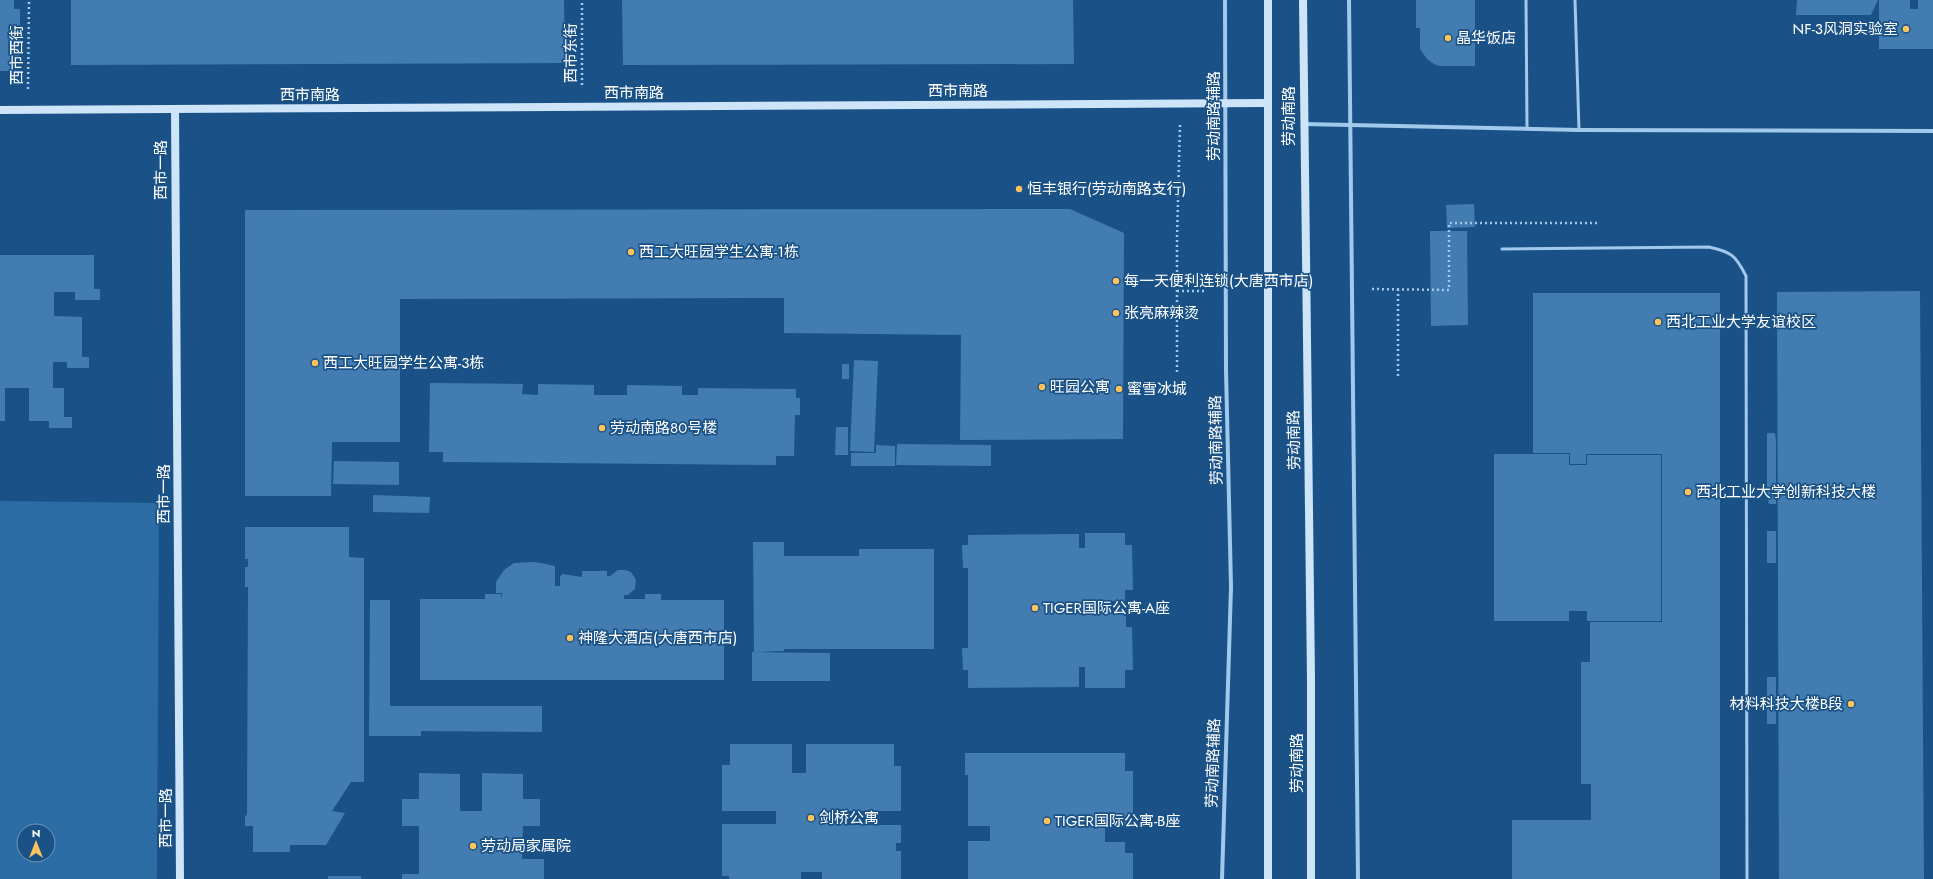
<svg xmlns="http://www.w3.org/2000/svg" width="1933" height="879" font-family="Jost,'Noto Sans SC',sans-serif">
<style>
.green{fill:#2c6ca5;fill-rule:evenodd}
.building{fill:#427cb0}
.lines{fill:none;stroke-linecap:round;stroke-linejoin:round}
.path{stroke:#a1c9ec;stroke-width:2.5;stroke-dasharray:2 3;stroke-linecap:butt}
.lane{stroke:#a1c9ec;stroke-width:3}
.street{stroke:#a1c9ec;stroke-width:4}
.secondary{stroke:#cde4f9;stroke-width:8}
.poi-dot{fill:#ffc35c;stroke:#1a5287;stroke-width:1.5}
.labels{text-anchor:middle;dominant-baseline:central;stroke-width:3.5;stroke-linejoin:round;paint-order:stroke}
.poi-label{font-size:15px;fill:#fff;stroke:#1a5287;text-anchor:start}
.street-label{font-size:15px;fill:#fff;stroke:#1a5287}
</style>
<rect width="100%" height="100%" fill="#1a5287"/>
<path class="green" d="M0 501 159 503 157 879H0ZM24 831H48V855H24Z"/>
<g class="building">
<polygon points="0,0 14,0 14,9 20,9 20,71 0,71"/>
<polygon points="71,0 564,0 565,63 71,65"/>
<polygon points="622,0 1073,0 1074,64 623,65"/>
<polygon points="1416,0 1475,0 1475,66 1440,66 1434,64 1427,59 1420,49 1420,28 1416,28"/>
<polygon points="1797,0 1878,0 1871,15 1796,15"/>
<polygon points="1879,0 1910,0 1910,9 1918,9 1918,0 1933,0 1933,49 1879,49"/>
<polygon points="1474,204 1475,227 1447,228 1446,205"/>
<polygon points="1070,209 1124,233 1123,439 960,440 961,335 784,333 784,298 400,299 400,442 332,442 331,496 245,496 245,210"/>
<polygon points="1430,231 1467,231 1468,325 1431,326"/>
<polygon points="0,255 94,255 94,289 100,289 100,300 75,300 75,292 54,292 54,316 82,317 82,357 89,357 89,368 67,368 67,362 53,362 53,388 64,388 64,417 72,417 72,428 49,428 49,421 29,421 29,388 5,388 5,421 0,421"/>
<polygon points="1920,291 1924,879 1779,879 1777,292"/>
<polygon points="1533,293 1720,293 1720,879 1512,879 1512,820 1591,820 1591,784 1581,784 1581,662 1590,662 1590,622 1662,622 1662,454 1586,454 1586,464 1570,464 1570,453 1533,453"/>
<polygon points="854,360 878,361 874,452 850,451"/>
<rect x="842" y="364" width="7" height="15"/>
<polygon points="430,383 523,384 522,394 538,395 538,384 594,385 594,395 627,395 627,385 682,386 682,395 698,395 698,388 796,389 796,398 800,398 800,415 795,415 794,456 776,456 776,465 443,462 443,452 429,452"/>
<polygon points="836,427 848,427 848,455 835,455"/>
<polygon points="1767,433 1775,433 1776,440 1776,504 1769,504 1767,496"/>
<polygon points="897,444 991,445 991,466 896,465"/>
<polygon points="876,445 895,446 895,466 851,466 851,453 876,453"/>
<polygon points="1494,454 1569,454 1569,465 1587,465 1587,455 1661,455 1661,621 1587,621 1587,611 1569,611 1569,621 1494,621"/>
<polygon points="334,461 399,462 399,485 333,484"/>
<polygon points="373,495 430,497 429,513 373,512"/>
<polygon points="245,527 349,527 349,557 364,558 364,782 351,782 332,811 345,813 326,845 290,845 290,852 253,852 253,826 245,826 245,816 247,815 248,587 245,587 245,567 248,567 248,559 245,559"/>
<rect x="1767" y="531" width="9" height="32"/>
<polygon points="1085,533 1125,533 1125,545 1132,545 1133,590 1125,590 1125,601 1102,601 1102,614 1126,614 1126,627 1132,627 1133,670 1125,670 1125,688 1085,688 1085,667 1079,667 1079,687 968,688 968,670 963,670 962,648 968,648 968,568 963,568 962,545 968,545 968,535 1079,534 1079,548 1085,548"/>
<polygon points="753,542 784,542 784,556 859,556 859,549 934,549 934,649 784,649 784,651 754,652"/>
<polygon points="535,562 555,566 555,586 560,586 560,577 562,574 582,577 582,571 607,571 607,576 610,576 618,570 625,570 631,572 636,580 635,589 628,595 624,595 624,599 645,599 645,594 661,594 661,600 724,600 724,680 420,680 420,599 485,599 485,594 501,594 502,599 502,593 496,593 496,582 504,570 514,563"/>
<polygon points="370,600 390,600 390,706 542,706 542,732 421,731 421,736 369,736"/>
<polygon points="752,652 830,653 830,681 752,681"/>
<rect x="1767" y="677" width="9" height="47"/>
<polygon points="730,744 792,744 792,773 806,773 806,744 894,744 894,766 901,766 901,811 846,811 846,825 901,825 901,843 896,843 896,851 901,851 901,879 822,879 822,872 801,872 801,879 729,879 729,876 722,876 722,824 776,824 776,811 722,811 722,765 730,765"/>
<polygon points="965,753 1125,753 1125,771 1133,771 1133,816 1126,816 1126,826 1105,826 1105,842 1125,842 1125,853 1133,853 1133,879 968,879 968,841 990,841 990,826 968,826 968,775 965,775"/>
<polygon points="419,773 460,774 460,811 482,811 482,773 523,774 523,799 540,799 540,826 523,826 522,859 544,859 544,879 402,879 402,874 419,874 419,826 402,826 402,799 419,799"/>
<rect x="328" y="876" width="33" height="3"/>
</g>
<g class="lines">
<g class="path">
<polyline points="582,85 582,0"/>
<polyline points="28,89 29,0"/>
<polyline points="1372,289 1449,290 1449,223 1597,223"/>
<polyline points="1177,291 1207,291"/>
<polyline points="1177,372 1177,238 1180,125"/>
<polyline points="1398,376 1398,289"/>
</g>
<g class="lane">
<polyline points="1526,0 1527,129"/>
<polyline points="1575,0 1579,130"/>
<path d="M1502 249 1709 247C1732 252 1736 256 1746 276L1747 879"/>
</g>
<g class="street">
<polyline points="1349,0 1358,879"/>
<polyline points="1303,124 1579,130 1933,131"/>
<polyline points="1222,879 1231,587 1226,370 1225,0"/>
</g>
<g class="secondary">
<polyline points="1268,0 1268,879"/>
<polyline points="1303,0 1311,680 1311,879"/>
<polyline points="0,110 1267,103"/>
<polyline points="175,110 180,879"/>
</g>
</g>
<g class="poi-dot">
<circle cx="1906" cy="29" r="4"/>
<circle cx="1448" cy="38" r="4"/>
<circle cx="1019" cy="189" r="4"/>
<circle cx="631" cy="252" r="4"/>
<circle cx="1116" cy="281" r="4"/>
<circle cx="1116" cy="313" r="4"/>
<circle cx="1658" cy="322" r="4"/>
<circle cx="315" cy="363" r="4"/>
<circle cx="1042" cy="387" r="4"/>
<circle cx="1119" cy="389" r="4"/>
<circle cx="602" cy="428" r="4"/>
<circle cx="1688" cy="492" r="4"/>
<circle cx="1035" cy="608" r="4"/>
<circle cx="570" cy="638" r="4"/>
<circle cx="1851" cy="704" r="4"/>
<circle cx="811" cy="818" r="4"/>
<circle cx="1047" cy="821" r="4"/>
<circle cx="473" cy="846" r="4"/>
</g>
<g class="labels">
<g class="poi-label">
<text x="1898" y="29" text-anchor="end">NF-3风洞实验室</text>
<text x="1456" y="38">晶华饭店</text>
<text x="1027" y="189">恒丰银行(劳动南路支行)</text>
<text x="639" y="252">西工大旺园学生公寓-1栋</text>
<text x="1124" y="281">每一天便利连锁(大唐西市店)</text>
<text x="1124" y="313">张亮麻辣烫</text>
<text x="1666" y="322">西北工业大学友谊校区</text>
<text x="323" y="363">西工大旺园学生公寓-3栋</text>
<text x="1050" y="387">旺园公寓</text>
<text x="1127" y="389">蜜雪冰城</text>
<text x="610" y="428">劳动南路80号楼</text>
<text x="1696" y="492">西北工业大学创新科技大楼</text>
<text x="1043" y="608">TIGER国际公寓-A座</text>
<text x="578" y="638">神隆大酒店(大唐西市店)</text>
<text x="1843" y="704" text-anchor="end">材料科技大楼B段</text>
<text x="819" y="818">剑桥公寓</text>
<text x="1055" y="821">TIGER国际公寓-B座</text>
<text x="481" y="846">劳动局家属院</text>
</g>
<g class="street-label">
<text transform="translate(571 53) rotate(-90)">西市东街</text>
<text transform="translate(17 55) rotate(-90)">西市西街</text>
<text x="958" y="91">西市南路</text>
<text x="634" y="93">西市南路</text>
<text x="310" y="95">西市南路</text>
<text transform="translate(1214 116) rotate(-90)">劳动南路辅路</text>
<text transform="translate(1289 116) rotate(-90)">劳动南路</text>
<text transform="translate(161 170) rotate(-90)">西市一路</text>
<text transform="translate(1216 440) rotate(-91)">劳动南路辅路</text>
<text transform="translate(1294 440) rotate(-91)">劳动南路</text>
<text transform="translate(164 494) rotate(-90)">西市一路</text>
<text transform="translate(1213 763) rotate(-88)">劳动南路辅路</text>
<text transform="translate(1297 763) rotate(-90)">劳动南路</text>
<text transform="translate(166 818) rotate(-90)">西市一路</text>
</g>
</g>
<g transform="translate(36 843)"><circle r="19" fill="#1a5287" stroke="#7697b7"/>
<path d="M0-3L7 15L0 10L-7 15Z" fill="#ffc35c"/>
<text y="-6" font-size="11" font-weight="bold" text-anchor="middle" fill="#ffffff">N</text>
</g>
</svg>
